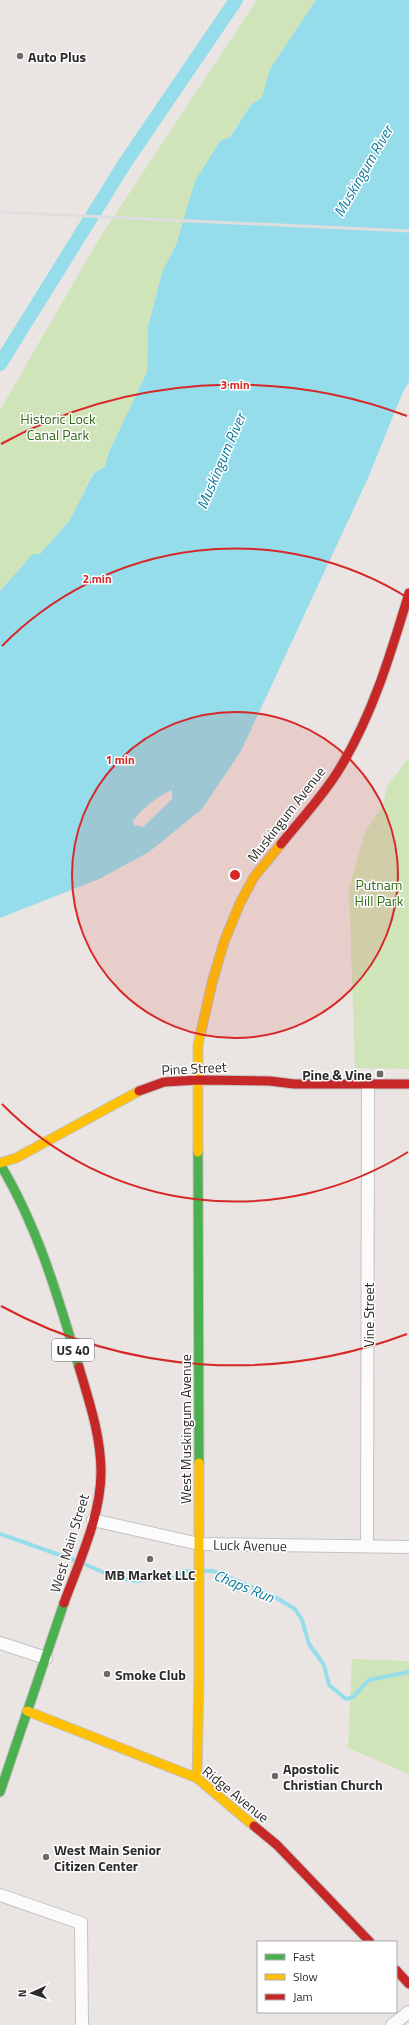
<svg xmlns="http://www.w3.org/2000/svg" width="409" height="2025" font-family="'Titillium Web',sans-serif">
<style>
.green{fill:#d0e4ba}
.water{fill:#95ddeb;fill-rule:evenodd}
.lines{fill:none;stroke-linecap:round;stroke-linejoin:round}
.stream{stroke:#95ddeb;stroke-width:4}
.canal{stroke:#95ddeb;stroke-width:14}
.street-casing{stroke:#c3c2c2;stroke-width:14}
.fast-casing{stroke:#c3c2c2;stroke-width:11}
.slow-casing{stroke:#c3c2c2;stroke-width:11}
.jam-casing{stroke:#c3c2c2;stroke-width:11}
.street{stroke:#fcfbfb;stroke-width:12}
.fast{stroke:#4caf50;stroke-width:9}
.slow{stroke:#ffc107;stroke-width:9}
.jam{stroke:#c62828;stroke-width:9}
.rail{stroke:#dededf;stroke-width:3}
.ring{fill:none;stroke:#d62828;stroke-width:2}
.poi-dot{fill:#6e6c6b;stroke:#fff;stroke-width:1.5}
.labels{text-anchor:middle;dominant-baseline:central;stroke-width:3;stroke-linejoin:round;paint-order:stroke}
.shield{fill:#fff;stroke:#6b6b6b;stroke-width:1}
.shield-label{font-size:13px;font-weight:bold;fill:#2b2b2b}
.poi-label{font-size:14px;font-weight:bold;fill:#2b2b2b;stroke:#fff;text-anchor:start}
.park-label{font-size:14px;fill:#33691a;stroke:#fff}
.street-label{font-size:14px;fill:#2b2b2b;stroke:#fff}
.water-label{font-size:15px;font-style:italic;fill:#0d7b9e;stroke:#fff}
.centre{fill:#d62828;stroke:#fff;stroke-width:2}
.ring-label{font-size:12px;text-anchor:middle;font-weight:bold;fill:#d62828;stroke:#fff;stroke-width:3;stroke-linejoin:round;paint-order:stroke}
</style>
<rect width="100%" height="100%" fill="#eae5e2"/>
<g class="green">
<polygon points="257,0 316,0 270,69 262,97 251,105 229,137 195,181 176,245 162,272 148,327 147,372 109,452 105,466 92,474 70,520 40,554 33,554 0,591 0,410 99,239"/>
<polygon points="409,758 409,1069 355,1068 349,888 365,832 383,805 387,786"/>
<polygon points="352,1659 409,1661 409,1774 348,1748"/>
</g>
<path class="water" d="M316 0H409V382L402 394 368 478 241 751 202 809 149 852 99 879 0 918V591L33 554H40L70 520 93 474 105 466 109 452 147 372 148 327 162 272 176 245 195 181 220 141 230 137 251 105 262 97 270 69ZM172 790V799L143 827 134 825 133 821C142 808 158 796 172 790Z"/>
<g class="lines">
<g class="stream">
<polyline points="0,1534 74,1560"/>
<polyline points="82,1563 112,1576 136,1581 175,1577 184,1571 194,1571"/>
<polyline points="203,1571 212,1571 219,1573 275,1597 295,1609 302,1620 309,1644 324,1665 329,1685 346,1699 353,1697 369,1680 409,1672"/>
</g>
<polyline class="canal" points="0,364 125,163 236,0"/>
<g class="street-casing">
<g id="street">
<polyline points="93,1520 199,1544 409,1547"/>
<polyline points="367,1546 368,1084"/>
<polyline points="0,1643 46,1658"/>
<polyline points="0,1895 81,1923 82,2025"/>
<polyline points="392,2025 409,2012"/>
</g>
</g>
<g class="fast-casing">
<g id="fast">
<polyline points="198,1152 199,1463"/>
<path d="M0 1164C38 1227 58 1297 79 1367"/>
<polyline points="0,1792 64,1603"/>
</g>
</g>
<g class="slow-casing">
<g id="slow">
<polyline points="198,1152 198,1045 212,983 224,942 240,903 254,877 281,844"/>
<polyline points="0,1163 16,1158 139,1091"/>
<polyline points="27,1711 197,1778 254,1826"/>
<polyline points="197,1778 199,1677 199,1463"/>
</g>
</g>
<g class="jam-casing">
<g id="jam">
<path d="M281 844C301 819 324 795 340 768 373 714 391 653 409 593"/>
<polyline points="139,1091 164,1082 198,1080 270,1081 294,1084 409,1084"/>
<path d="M64 1603C79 1562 101 1516 101 1472 101 1436 89 1401 79 1367"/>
<polyline points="254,1826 277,1845 370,1942"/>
<polyline points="396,1970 409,1984"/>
</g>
</g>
<use href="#street" class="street"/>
<use href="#fast" class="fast"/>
<use href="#slow" class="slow"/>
<use href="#jam" class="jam"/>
<polyline class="rail" points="0,212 409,231"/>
</g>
<circle cx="235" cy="875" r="163" fill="#d62828" fill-opacity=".12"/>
<g class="ring">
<circle cx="235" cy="875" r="163"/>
<path d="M408 1152A327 327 0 0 1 2 1104M2 646A327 327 0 0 1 408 598"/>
<path d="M407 1334A490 490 0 0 1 1 1306M1 444A490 490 0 0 1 407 416"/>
</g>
<g class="poi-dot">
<circle cx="20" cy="56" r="4"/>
<rect x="376" y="1070" width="8" height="8" rx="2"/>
<circle cx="150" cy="1559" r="4"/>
<circle cx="107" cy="1674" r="4"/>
<circle cx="275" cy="1776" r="4"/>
<circle cx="46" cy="1857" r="4"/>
</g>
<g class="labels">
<rect class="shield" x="52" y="1339" width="42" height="22" rx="3"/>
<g class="shield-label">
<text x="73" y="1350">US 40</text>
</g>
<g class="poi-label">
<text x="28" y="56">Auto Plus</text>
<text x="372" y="1074" text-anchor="end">Pine &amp; Vine</text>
<text x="150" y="1574" text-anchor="middle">MB Market LLC</text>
<text x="115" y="1674">Smoke Club</text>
<text x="283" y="1768">Apostolic<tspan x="283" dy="16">Christian Church</tspan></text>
<text x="54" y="1849">West Main Senior<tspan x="54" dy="16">Citizen Center</tspan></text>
</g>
<g class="park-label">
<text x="58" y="418">Historic Lock<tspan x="58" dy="16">Canal Park</tspan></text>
<text x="379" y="884">Putnam<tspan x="379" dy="16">Hill Park</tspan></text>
</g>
<g class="street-label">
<text transform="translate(286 814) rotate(-52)">Muskingum Avenue</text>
<text transform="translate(194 1068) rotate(-3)">Pine Street</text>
<text transform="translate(368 1315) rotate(-90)">Vine Street</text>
<text transform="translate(185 1429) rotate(-90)">West Muskingum Avenue</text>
<text transform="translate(69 1543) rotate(-73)">West Main Street</text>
<text transform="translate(250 1545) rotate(1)">Luck Avenue</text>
<text transform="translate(236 1794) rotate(39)">Ridge Avenue</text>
</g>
<g class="water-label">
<text transform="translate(363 171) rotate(-60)">Muskingum River</text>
<text transform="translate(221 461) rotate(-67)">Muskingum River</text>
<text transform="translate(244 1586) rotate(22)">Chaps Run</text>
</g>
</g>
<circle cx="235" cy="875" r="6" class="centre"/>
<g class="ring-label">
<text x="235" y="389">3 min</text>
<text x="97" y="583">2 min</text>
<text x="120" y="764">1 min</text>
</g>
<rect x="257" y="1941" width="140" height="72" fill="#ffffff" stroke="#aaaaaa"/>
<rect x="265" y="1954" width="20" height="6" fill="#4caf50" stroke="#aaaaaa"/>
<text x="293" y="1961" font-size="12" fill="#2b2b2b">Fast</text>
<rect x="265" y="1974" width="20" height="6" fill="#ffc107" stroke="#aaaaaa"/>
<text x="293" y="1981" font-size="12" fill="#2b2b2b">Slow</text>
<rect x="265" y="1994" width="20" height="6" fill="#c62828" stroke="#aaaaaa"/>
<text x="293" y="2001" font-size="12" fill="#2b2b2b">Jam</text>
<g transform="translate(32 1993) rotate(267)" stroke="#ffffff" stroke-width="3" paint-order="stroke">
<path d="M0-3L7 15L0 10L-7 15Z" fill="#2b2b2b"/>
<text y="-6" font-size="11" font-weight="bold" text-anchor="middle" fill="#2b2b2b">N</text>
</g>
</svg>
